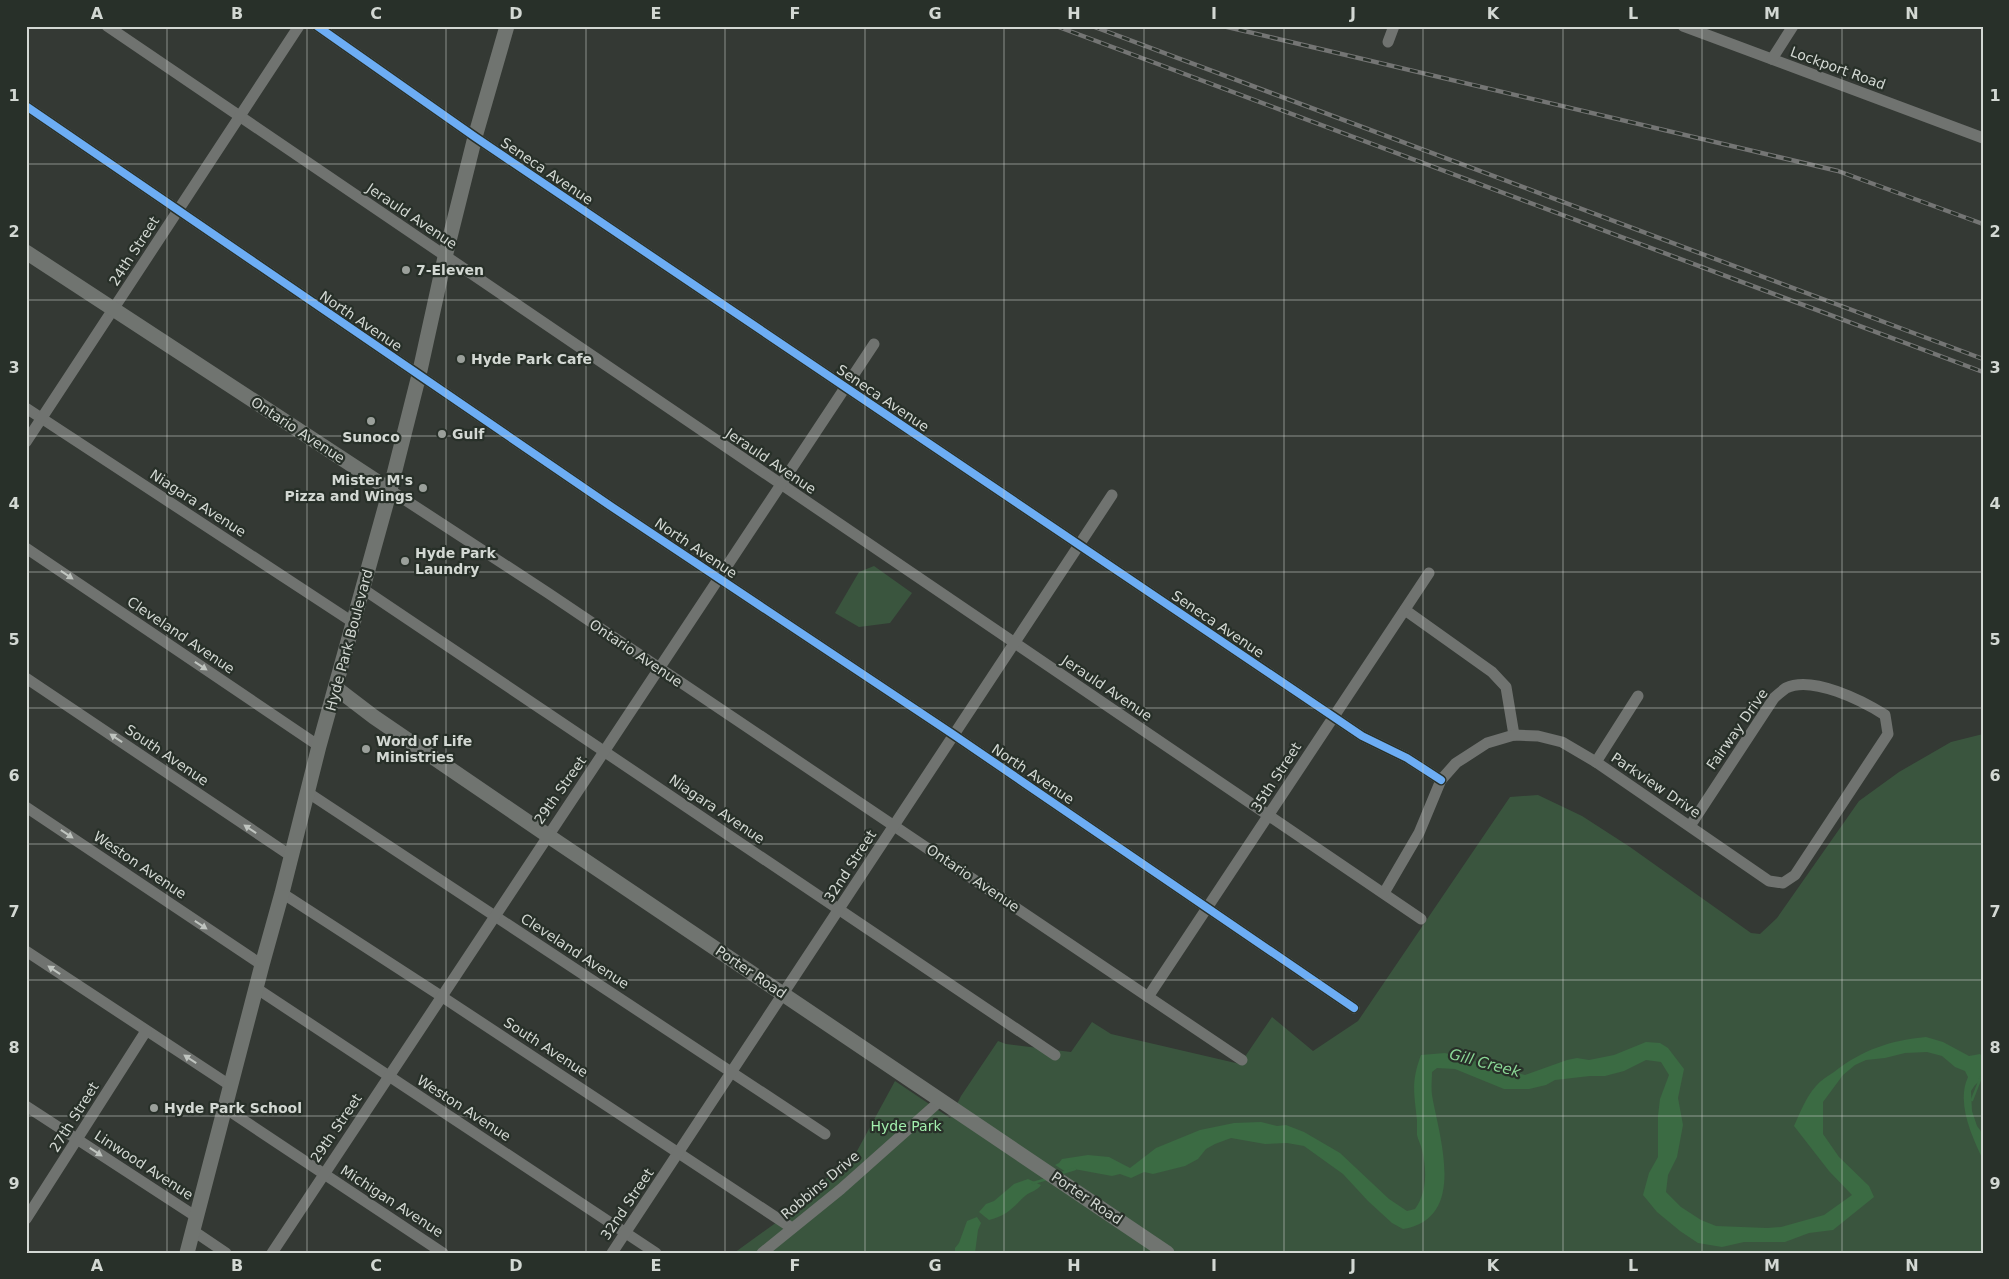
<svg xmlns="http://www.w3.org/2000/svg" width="2009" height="1279" font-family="'DejaVu Sans',sans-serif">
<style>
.green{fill:#3a553e}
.water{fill:#3b6b43}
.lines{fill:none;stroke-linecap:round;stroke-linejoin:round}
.stream{stroke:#3b6b43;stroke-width:2.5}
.minor{stroke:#707370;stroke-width:11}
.major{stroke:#707470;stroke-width:15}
.rail-casing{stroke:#747574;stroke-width:4.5}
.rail{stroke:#283029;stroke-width:2.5;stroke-dasharray:8;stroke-linecap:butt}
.cycleway-casing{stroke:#283029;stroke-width:11}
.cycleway{stroke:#6dadf4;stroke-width:8}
.oneway{fill:#bfc4bf}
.grid{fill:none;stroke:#d3d8d3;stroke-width:1;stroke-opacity:0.55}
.poi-dot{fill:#9ba09b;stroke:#283029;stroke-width:2}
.labels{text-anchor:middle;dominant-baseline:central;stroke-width:4.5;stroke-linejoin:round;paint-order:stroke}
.street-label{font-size:14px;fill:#d3d8d3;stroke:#283029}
.poi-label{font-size:14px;font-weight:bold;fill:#d3d8d3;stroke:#283029;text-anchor:start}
.park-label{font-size:14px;fill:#a3f0ae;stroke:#283029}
.water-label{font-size:15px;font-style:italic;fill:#8bd796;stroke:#283029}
.neatline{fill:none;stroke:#d3d8d3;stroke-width:2}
.grid-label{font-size:16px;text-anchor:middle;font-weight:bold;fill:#d3d8d3}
</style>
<rect width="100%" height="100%" fill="#343934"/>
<g class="green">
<polygon points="874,566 912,593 890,623 859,627 835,613 859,572"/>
<polygon points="1983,734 1983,1253 734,1253 777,1222 857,1151 895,1081 950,1118 961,1096 998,1041 1006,1044 1071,1052 1092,1022 1111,1034 1240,1064 1272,1017 1313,1051 1358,1021 1510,797 1538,795 1582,816 1630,847 1751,933 1760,934 1777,918 1859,801 1899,772 1951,742"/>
</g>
<g class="water">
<path d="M1926 1037 1943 1042 1969 1056 1980 1054 1983 1057V1078L1975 1085 1971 1091 1972 1111 1977 1126 1983 1134V1160C1972 1136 1956 1103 1968 1077L1965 1071 1955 1067 1942 1056 1927 1052 1905 1053 1885 1058 1866 1060 1855 1065 1843 1075 1823 1102V1134L1839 1157 1869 1186 1874 1197 1833 1230 1809 1233 1785 1242H1744L1722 1247 1698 1243 1680 1231 1657 1212 1643 1195 1649 1173 1658 1157V1116L1660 1099 1669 1075 1661 1062 1646 1060 1624 1071 1605 1076H1590L1555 1080 1546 1085 1529 1089H1504L1455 1069 1437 1068 1432 1072C1432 1079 1431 1087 1432 1095 1439 1137 1468 1218 1403 1229L1392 1223 1368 1201 1343 1174 1304 1146 1287 1143 1265 1144 1231 1138 1215 1144 1206 1149 1198 1159 1185 1166 1153 1174 1144 1172 1131 1178 1120 1174 1112 1176 1074 1169 1066 1172 1055 1165 1059 1163 1062 1159 1088 1155 1109 1157 1130 1168 1156 1148 1200 1130 1234 1123 1261 1122 1277 1126 1286 1125 1304 1132 1340 1153 1389 1199 1407 1211 1415 1209C1427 1193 1427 1170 1422 1150 1421 1145 1418 1140 1417 1135 1417 1130 1417 1125 1417 1120 1414 1092 1411 1082 1421 1055L1445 1053 1525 1075 1567 1060 1577 1058 1589 1060 1614 1055 1646 1042 1660 1043 1668 1048 1684 1069 1678 1098 1683 1125 1677 1157 1668 1175 1666 1192 1681 1207 1701 1220 1716 1226 1767 1228 1781 1227 1824 1215 1852 1195 1829 1171 1794 1126C1800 1113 1806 1097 1816 1086 1821 1080 1828 1076 1834 1072 1862 1050 1891 1040 1926 1037Z"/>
<path d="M1028 1179 1041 1185C1037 1191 1031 1191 1025 1196 1012 1208 1008 1215 989 1220L979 1212 986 1204 994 1201 1014 1184Z"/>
<polygon points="977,1217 981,1223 978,1230 975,1253 955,1253 955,1248 959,1243 967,1221"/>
</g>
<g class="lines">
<g class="stream">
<polyline points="1972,1100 1981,1077"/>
<polyline points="1059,1174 1075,1169"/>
<polyline points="1033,1183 1047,1179"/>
</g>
<g class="minor">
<polyline points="107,26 1421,919"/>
<polyline points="317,26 475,137 1362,736 1407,758 1441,780"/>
<polyline points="1683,26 1983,138"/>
<polyline points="1388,42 1394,26"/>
<polyline points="1772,59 1793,26"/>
<polyline points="26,106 612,507 954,735 1354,1008"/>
<polyline points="26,408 354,623"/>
<polyline points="26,442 299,26"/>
<polyline points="390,490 548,593 1242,1060"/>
<polyline points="26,548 319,746"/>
<polyline points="363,589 1055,1055"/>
<polyline points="1405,610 1492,672 1506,687 1514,735"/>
<polyline points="26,678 291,856"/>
<polyline points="1596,762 1638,696"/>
<polyline points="307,792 825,1134"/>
<polyline points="26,807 262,965"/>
<polyline points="282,893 441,996 792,1228"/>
<path d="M1384 893 1419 833 1441 780 1456 763 1487 743 1514 735 1538 736 1562 742 1596 762 1769 881 1783 883 1795 875 1888 734 1885 715C1863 701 1812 675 1786 688 1782 691 1777 695 1774 698L1690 826"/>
<polyline points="26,951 231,1086"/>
<polyline points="256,988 656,1253"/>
<polyline points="1148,997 1429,573"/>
<polyline points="26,1106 195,1216"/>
<polyline points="225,1108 443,1253"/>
<polyline points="26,1219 146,1031"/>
<polyline points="192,1230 226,1253"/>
<polyline points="272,1253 874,344"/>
<polyline points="612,1253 1112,495"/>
<polyline points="762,1253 841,1189 941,1100"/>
</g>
<g class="major">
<polyline points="26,252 390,490"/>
<polyline points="336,688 374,717 547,835 1167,1253"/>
<polyline points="187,1253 262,965 282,893 319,746 390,490 419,375 445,257 475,137 507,26"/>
</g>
<g class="rail-casing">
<g id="rail">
<polyline points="1056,26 1983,372"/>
<polyline points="1092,26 1983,359"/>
<polyline points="1223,26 1838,171 1983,224"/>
</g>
</g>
<use href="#rail" class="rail"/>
<g class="cycleway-casing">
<g id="cycleway">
<polyline points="317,26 475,137 1362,736 1407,758 1441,780"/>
<polyline points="26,106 612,507 954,735 1354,1008"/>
</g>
</g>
<use href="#cycleway" class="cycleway"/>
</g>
<defs><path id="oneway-solid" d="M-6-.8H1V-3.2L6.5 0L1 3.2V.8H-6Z" transform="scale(1.25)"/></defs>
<g class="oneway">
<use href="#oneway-solid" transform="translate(67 575) rotate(34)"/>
<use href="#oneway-solid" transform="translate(201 666) rotate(34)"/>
<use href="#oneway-solid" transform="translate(116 738) rotate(-146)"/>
<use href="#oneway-solid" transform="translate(250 829) rotate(-146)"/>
<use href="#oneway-solid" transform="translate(67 834) rotate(34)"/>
<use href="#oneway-solid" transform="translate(201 925) rotate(34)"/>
<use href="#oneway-solid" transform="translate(54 970) rotate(-146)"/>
<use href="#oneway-solid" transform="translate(190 1059) rotate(-147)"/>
<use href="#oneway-solid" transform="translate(96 1152) rotate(33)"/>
</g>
<path class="grid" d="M167 26V1253M307 26V1253M446 26V1253M586 26V1253M725 26V1253M865 26V1253M1004 26V1253M1144 26V1253M1284 26V1253M1423 26V1253M1563 26V1253M1702 26V1253M1842 26V1253M26 164H1983M26 300H1983M26 436H1983M26 572H1983M26 708H1983M26 844H1983M26 980H1983M26 1116H1983"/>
<g class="poi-dot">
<circle cx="406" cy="270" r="5"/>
<circle cx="461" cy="359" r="5"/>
<circle cx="371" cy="421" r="5"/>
<circle cx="442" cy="434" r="5"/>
<circle cx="423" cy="488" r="5"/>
<circle cx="405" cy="561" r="5"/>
<circle cx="366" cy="749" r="5"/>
<circle cx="154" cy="1108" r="5"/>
</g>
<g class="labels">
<g class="street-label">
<text transform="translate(1838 68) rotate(20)">Lockport Road</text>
<text transform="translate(547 171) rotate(34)">Seneca Avenue</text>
<text transform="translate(412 216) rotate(34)">Jerauld Avenue</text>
<text transform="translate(134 251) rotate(-57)">24th Street</text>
<text transform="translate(361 321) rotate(34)">North Avenue</text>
<text transform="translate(883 398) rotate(34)">Seneca Avenue</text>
<text transform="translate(298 430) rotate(33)">Ontario Avenue</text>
<text transform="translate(771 461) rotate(34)">Jerauld Avenue</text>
<text transform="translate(198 503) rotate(33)">Niagara Avenue</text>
<text transform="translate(696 548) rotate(34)">North Avenue</text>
<text transform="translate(1218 624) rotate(34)">Seneca Avenue</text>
<text transform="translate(181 635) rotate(34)">Cleveland Avenue</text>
<text transform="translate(349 640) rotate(-75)">Hyde Park Boulevard</text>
<text transform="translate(636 653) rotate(34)">Ontario Avenue</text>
<text transform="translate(1107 688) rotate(34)">Jerauld Avenue</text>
<text transform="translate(1737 729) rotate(-55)">Fairway Drive</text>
<text transform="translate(167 755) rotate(34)">South Avenue</text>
<text transform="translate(1033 774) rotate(34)">North Avenue</text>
<text transform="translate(1276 777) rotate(-57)">35th Street</text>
<text transform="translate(1656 785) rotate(34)">Parkview Drive</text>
<text transform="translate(560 790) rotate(-55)">29th Street</text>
<text transform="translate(717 809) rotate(34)">Niagara Avenue</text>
<text transform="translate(140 865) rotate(34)">Weston Avenue</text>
<text transform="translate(850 866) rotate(-57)">32nd Street</text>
<text transform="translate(973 878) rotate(34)">Ontario Avenue</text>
<text transform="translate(575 951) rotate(33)">Cleveland Avenue</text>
<text transform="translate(751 972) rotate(34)">Porter Road</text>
<text transform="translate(546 1047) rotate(33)">South Avenue</text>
<text transform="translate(464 1108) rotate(33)">Weston Avenue</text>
<text transform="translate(74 1117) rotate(-58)">27th Street</text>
<text transform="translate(336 1128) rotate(-56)">29th Street</text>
<text transform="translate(144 1165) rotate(33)">Linwood Avenue</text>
<text transform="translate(820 1185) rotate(-40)">Robbins Drive</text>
<text transform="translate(1087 1198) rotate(34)">Porter Road</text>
<text transform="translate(392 1201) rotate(33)">Michigan Avenue</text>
<text transform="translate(627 1204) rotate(-56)">32nd Street</text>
</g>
<g class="poi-label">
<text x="416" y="270">7-Eleven</text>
<text x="471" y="359">Hyde Park Cafe</text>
<text x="452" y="434">Gulf</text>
<text x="371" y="437" text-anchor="middle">Sunoco</text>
<text x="413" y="480" text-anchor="end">Mister M's<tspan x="413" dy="16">Pizza and Wings</tspan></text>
<text x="415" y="553">Hyde Park<tspan x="415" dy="16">Laundry</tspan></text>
<text x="376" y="741">Word of Life<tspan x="376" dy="16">Ministries</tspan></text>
<text x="164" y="1108">Hyde Park School</text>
</g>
<g class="park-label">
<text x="906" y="1126">Hyde Park</text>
</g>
<g class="water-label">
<text transform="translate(1485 1063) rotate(15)">Gill Creek</text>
</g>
</g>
<rect width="2009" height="1279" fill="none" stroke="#283029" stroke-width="55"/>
<rect x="28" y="28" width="1954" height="1224" class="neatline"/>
<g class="grid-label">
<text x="97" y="19">A</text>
<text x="237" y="19">B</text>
<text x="376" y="19">C</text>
<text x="516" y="19">D</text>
<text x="656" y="19">E</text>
<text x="795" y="19">F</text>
<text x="935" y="19">G</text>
<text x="1074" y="19">H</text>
<text x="1214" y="19">I</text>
<text x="1353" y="19">J</text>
<text x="1493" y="19">K</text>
<text x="1633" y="19">L</text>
<text x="1772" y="19">M</text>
<text x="1912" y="19">N</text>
<text x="14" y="101">1</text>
<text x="1995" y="101">1</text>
<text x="14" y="237">2</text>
<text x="1995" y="237">2</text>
<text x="14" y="373">3</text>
<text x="1995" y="373">3</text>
<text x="14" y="509">4</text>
<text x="1995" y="509">4</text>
<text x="14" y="645">5</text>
<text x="1995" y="645">5</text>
<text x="14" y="781">6</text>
<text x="1995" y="781">6</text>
<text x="14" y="917">7</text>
<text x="1995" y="917">7</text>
<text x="14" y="1053">8</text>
<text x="1995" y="1053">8</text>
<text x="14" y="1189">9</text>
<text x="1995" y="1189">9</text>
<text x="97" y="1271">A</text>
<text x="237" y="1271">B</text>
<text x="376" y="1271">C</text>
<text x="516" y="1271">D</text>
<text x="656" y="1271">E</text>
<text x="795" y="1271">F</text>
<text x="935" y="1271">G</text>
<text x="1074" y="1271">H</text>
<text x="1214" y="1271">I</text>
<text x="1353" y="1271">J</text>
<text x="1493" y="1271">K</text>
<text x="1633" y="1271">L</text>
<text x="1772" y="1271">M</text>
<text x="1912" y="1271">N</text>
</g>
</svg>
